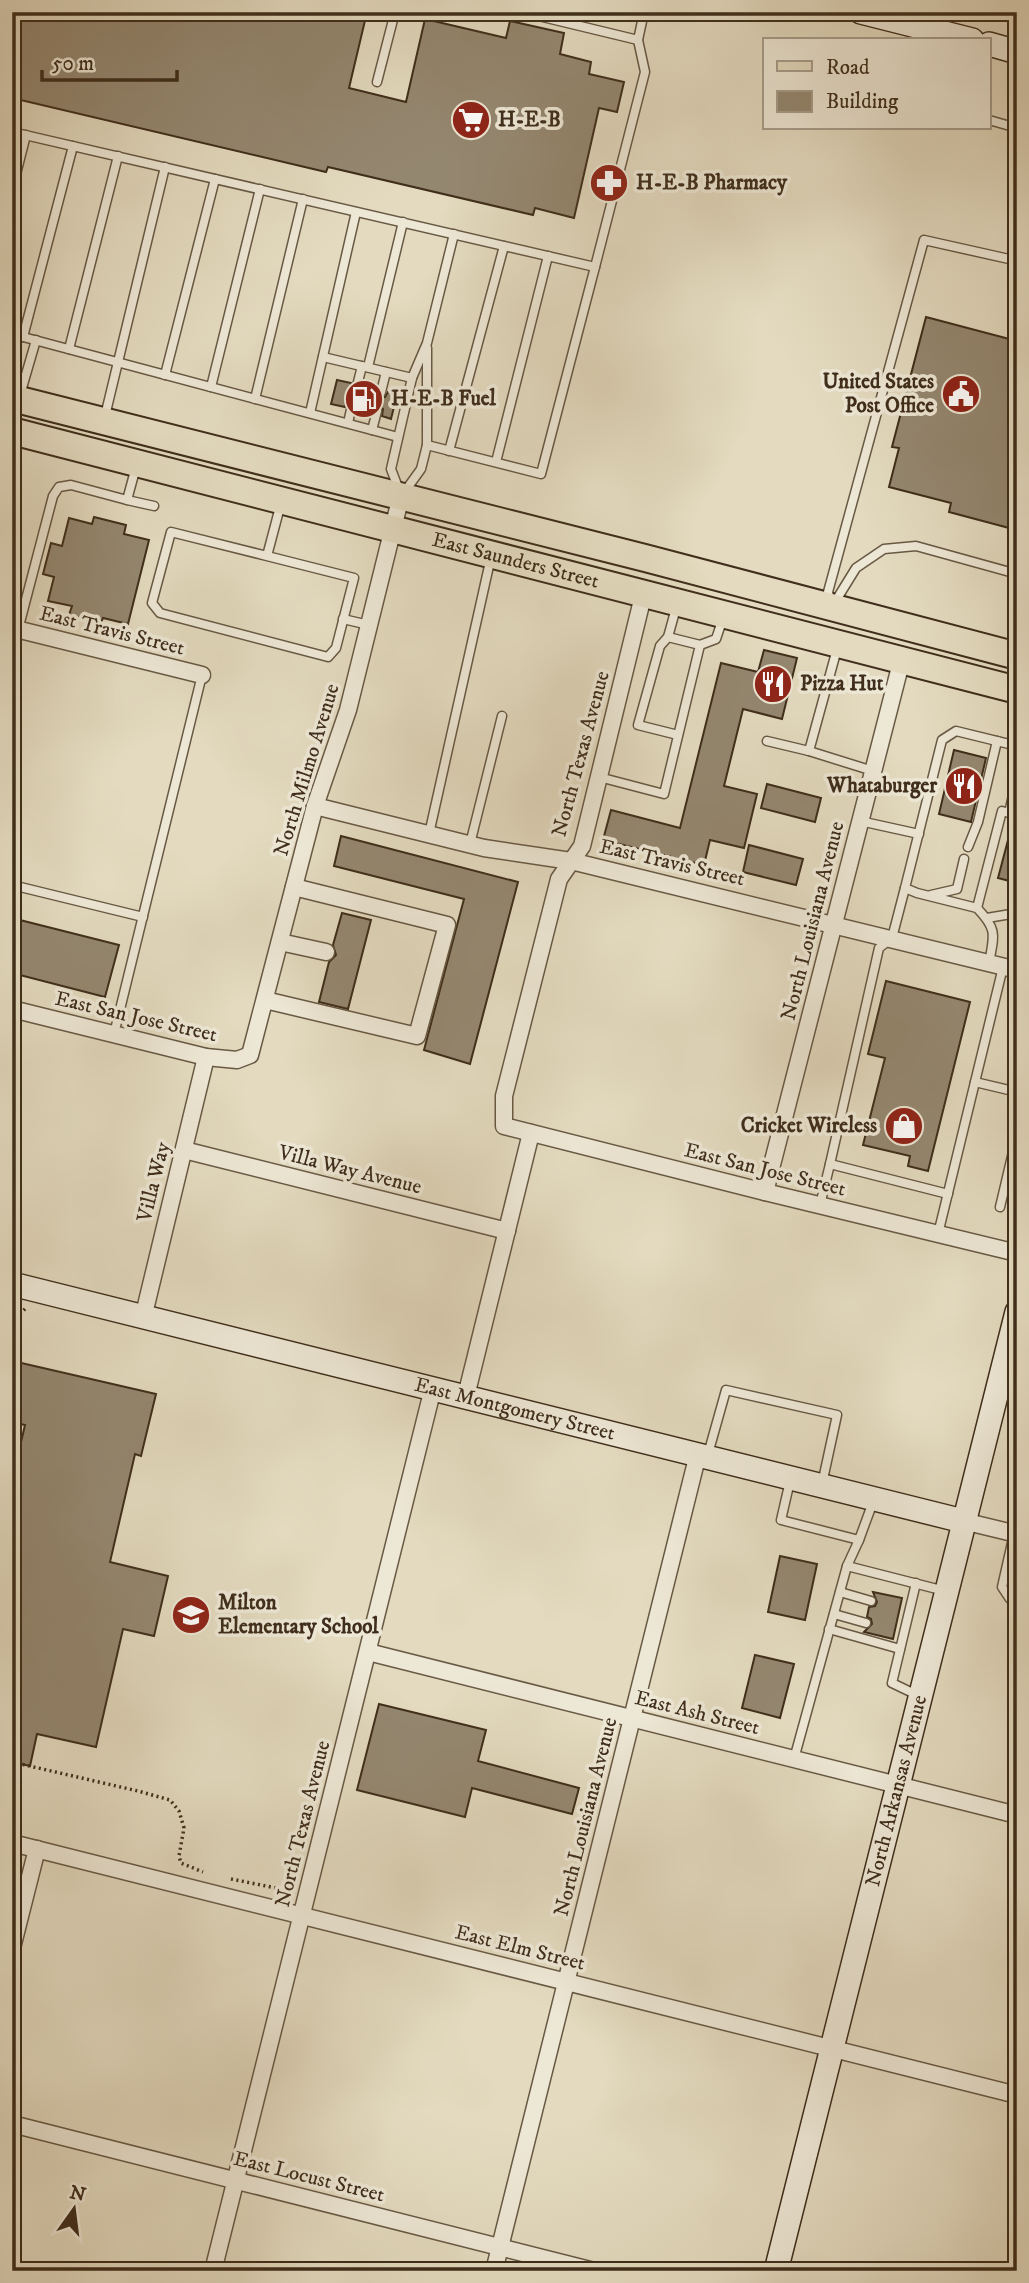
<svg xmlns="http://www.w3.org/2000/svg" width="1029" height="2283" font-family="'IM FELL DW Pica',serif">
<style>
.building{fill:#948770;stroke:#3f2e1b;stroke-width:2}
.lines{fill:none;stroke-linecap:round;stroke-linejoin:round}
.lane-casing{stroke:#685944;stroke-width:11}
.street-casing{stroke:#685944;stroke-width:19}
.secondary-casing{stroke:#3f2e1b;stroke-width:26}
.primary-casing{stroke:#3f2e1b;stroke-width:30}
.path{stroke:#3f2e1b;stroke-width:3.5;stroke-dasharray:2 3.5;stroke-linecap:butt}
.lane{stroke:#ede7d5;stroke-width:8}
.street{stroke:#ede7d5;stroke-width:16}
.secondary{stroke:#ede7d5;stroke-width:23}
.primary{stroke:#e3dabf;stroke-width:26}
.labels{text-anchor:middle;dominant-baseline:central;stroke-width:7;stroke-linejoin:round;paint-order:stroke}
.poi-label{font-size:21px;font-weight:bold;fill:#3f2e1b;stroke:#ede7d5;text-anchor:start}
.street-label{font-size:21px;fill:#3f2e1b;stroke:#ede7d5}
</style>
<rect width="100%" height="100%" fill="#e3dabf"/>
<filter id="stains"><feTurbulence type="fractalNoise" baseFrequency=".00286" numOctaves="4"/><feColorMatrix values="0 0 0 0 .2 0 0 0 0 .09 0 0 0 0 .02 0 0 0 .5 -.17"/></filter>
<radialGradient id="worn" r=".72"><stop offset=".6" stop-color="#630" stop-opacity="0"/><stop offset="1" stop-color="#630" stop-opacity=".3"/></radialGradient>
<g class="building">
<polygon points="12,12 367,12 349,88 406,102 425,19 506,38 510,21 564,33 560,54 591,62 589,74 624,82 617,112 599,108 574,218 535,208 533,215 328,167 326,172 12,98"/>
<polygon points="926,317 1017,341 1017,521 1011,520 1009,528 949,512 951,503 889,487 899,448 892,447"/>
<polygon points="337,380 351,383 351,388 355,392 361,391 364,386 375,389 375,394 380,398 385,397 388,392 397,395 391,419 382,416 383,409 378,405 372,407 370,413 358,410 358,404 354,399 348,400 345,407 331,404"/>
<polygon points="94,517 126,525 124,534 149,540 128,624 103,618 101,623 69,615 72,606 48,601 54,577 43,574 51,543 62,546 69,518 92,524"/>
<polygon points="764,650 797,658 782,719 743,709 724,786 757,794 744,848 710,840 704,865 603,840 611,810 680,828 721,663 758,672"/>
<polygon points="954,750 986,758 971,822 939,814"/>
<polygon points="767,784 821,798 815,822 761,808"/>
<polygon points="1012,825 1017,825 1017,883 998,878"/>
<polygon points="341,836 518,882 470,1064 424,1050 464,899 334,866"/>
<polygon points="749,845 803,859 796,885 743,872"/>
<polygon points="342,913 371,920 348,1009 319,1002 329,962 336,955 333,945"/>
<polygon points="12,918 119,945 105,997 12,973"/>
<polygon points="886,981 970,1002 928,1171 908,1166 910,1156 863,1145 885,1058 868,1054"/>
<polygon points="17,1362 156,1394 141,1456 135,1454 110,1562 168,1576 154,1636 123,1629 96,1747 37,1734 30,1766 12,1762 12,1454 18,1455 25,1425 12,1422 12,1381"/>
<polygon points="780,1556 817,1564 805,1620 768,1612"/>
<polygon points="873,1592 902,1598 893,1639 864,1632 872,1624 871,1619 867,1617 869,1607 875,1606 877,1602"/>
<polygon points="755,1655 794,1664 780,1718 742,1708"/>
<polygon points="379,1704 486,1730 478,1761 579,1788 572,1814 472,1788 465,1817 357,1790"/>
</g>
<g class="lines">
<g class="lane-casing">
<g id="lane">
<polyline points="522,12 638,40 644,12"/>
<polyline points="377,82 395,12"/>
<polyline points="989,120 1017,128"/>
<polyline points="12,132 595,267 645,72 638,40"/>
<polyline points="12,190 26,135"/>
<polyline points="12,334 398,437"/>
<polyline points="23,337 73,146"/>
<polyline points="69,349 118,156"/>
<polyline points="323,357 412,378"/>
<polyline points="368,367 403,222"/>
<polyline points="165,375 215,179"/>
<polyline points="357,386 362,366"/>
<polyline points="211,387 260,189"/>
<polyline points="381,392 386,372"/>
<polyline points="20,395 36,340"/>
<polyline points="255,399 303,199"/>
<polyline points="310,413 356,212"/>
<polyline points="105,416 165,167"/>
<polyline points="348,423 352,405"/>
<polyline points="372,430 377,411"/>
<polyline points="427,445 541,474 595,267"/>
<polyline points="449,451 504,246"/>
<polyline points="496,462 548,256"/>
<polyline points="136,467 127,500 154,506"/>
<polyline points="12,475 12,476"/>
<polyline points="399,490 391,469 412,378 427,343 454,234"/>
<polyline points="403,494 421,469 427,445 427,348"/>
<polyline points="267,556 354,578 336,648 328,657 160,613 152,603 171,532 267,556 281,503"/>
<polyline points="830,600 828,592 924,240 1009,259 1017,249"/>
<polyline points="835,602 856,568 884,549 916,546 1017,574"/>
<polyline points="343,619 369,625"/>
<polyline points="18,630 53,496 59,487 71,485 127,500"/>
<polyline points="668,637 660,646 638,725 678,735"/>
<polyline points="700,645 716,639 723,618"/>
<polyline points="837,649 809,751 873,771"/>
<polyline points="767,741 809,751"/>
<polyline points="1017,746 956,731 942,740 905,888 917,893 977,908 1002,811 1017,815"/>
<polyline points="599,777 664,794 700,645 668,637 676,608"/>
<polyline points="1009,813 1017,778"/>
<polyline points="860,821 919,834"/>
<polyline points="429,834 491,557"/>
<polyline points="470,844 502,716"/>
<polyline points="968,847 978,822 997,741"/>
<polyline points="12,885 143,917"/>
<polyline points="905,888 892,938 879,948 830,1164 948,1194"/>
<polyline points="931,895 957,889 964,859"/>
<path d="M977 908C998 930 994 935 989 963"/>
<polyline points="987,918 1017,913"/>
<polyline points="114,1034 202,675"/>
<polyline points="975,1082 1017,1092"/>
<polyline points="820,1205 830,1164"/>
<polyline points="1000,1207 1017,1135"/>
<polyline points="938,1234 1003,967"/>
<polyline points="708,1454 726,1390 837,1415 822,1484"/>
<polyline points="790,1481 781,1520 859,1540 873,1502"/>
<polyline points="1014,1534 1002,1587 1010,1599 1017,1600"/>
<polyline points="859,1540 847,1566 945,1591"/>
<polyline points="916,1583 892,1683 917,1695"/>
<polyline points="840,1592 871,1601"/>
<polyline points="834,1614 866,1623"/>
<polyline points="829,1629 900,1649"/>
<polyline points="794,1759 847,1566"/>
</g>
</g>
<g class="street-casing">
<g id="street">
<polyline points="644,592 582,846 559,879 504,1096 504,1126 765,1192 1017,1253"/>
<polyline points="12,628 202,675"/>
<polyline points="315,806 484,848 571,861 1017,970"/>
<polyline points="280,942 326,952"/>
<polyline points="265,1000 417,1036 447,925 294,887"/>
<polyline points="12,1009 206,1057 237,1060 250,1055 315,806 348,710 401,496"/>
<polyline points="184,1150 507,1231"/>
<polyline points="765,1192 902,659"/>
<polyline points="143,1318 206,1057"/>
<polyline points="466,1396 531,1133"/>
<polyline points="963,1521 1017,1534"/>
<polyline points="368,1652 1017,1815"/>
<polyline points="12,1843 1017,2095"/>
<polyline points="12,1948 37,1849"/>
<polyline points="12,2124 594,2271"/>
<polyline points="213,2271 433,1388"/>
<polyline points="494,2271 698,1454"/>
</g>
</g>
<g class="secondary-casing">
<g id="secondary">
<polyline points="861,12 972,40"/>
<polyline points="989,44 1017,52"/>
<path id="s1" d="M12 1284 963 1521"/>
<path id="s2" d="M776 2271 1017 1312"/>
</g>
</g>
<g class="primary-casing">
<g id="primary">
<polyline points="12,398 645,558 1017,656"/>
<path id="s3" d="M12 431 1017 690"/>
</g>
</g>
<g class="path">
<polyline points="12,1322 27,1307"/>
<polyline points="12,1762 138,1791 170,1800 179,1811 184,1828 179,1856 181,1863 203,1872"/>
<polyline points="231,1879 291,1891"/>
</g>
<use href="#lane" class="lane"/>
<use href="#street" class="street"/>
<use href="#secondary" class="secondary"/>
<use href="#primary" class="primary"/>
</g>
<defs>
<g id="supermarket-disc" transform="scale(2.0125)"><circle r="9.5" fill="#8f2418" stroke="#ede7d5"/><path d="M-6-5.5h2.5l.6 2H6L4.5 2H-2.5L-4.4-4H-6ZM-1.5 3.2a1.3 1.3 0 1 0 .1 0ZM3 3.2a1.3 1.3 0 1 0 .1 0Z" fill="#fff"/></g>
<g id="pharmacy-disc" transform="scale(2.0125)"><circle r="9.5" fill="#8f2418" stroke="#ede7d5"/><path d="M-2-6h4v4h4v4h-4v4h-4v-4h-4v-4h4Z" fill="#fff"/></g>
<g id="civic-disc" transform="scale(2.0125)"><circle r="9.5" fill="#8f2418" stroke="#ede7d5"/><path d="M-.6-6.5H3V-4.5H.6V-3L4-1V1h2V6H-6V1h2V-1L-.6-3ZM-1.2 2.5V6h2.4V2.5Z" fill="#fff"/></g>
<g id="fuel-disc" transform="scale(2.0125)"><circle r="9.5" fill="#8f2418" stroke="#ede7d5"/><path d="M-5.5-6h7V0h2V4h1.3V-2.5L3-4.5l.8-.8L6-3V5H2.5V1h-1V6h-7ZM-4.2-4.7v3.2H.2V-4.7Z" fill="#fff"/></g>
<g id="restaurant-disc" transform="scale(2.0125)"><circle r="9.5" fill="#8f2418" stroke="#ede7d5"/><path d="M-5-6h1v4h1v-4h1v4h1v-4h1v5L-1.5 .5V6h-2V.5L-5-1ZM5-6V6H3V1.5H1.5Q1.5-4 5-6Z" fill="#fff"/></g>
<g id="shop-disc" transform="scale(2.0125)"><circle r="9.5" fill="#8f2418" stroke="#ede7d5"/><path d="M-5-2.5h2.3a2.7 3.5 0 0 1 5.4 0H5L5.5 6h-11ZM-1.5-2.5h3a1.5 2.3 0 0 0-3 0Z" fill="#fff"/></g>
<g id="school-disc" transform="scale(2.0125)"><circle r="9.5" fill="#8f2418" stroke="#ede7d5"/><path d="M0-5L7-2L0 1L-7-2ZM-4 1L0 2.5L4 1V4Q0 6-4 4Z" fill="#fff"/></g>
</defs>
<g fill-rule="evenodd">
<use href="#supermarket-disc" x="471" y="120"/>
<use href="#pharmacy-disc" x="609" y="183"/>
<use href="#civic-disc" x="961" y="394"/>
<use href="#fuel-disc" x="364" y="399"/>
<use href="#restaurant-disc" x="773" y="684"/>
<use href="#restaurant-disc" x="964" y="786"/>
<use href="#shop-disc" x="904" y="1126"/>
<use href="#school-disc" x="191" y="1615"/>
</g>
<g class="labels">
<g class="poi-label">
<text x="498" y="120">H-E-B</text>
<text x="636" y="183">H-E-B Pharmacy</text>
<text x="934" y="382" text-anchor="end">United States<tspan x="934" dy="24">Post Office</tspan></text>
<text x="391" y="399">H-E-B Fuel</text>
<text x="800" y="684">Pizza Hut</text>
<text x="937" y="786" text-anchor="end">Whataburger</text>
<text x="877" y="1126" text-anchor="end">Cricket Wireless</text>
<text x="218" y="1603">Milton<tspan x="218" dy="24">Elementary School</tspan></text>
</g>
<g class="street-label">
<text stroke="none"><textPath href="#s3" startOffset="520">East Saunders Street</textPath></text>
<text transform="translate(112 631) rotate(14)">East Travis Street</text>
<text transform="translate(581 754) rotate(-75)">North Texas Avenue</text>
<text transform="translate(307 770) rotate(-73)">North Milmo Avenue</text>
<text transform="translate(672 863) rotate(13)">East Travis Street</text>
<text transform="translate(813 921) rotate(-76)">North Louisiana Avenue</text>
<text transform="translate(136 1017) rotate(13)">East San Jose Street</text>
<text transform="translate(350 1170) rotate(14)">Villa Way Avenue</text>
<text transform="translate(765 1170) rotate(14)">East San Jose Street</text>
<text transform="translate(154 1182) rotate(-76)">Villa Way</text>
<text stroke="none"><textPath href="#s1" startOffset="518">East Montgomery Street</textPath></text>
<text transform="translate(697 1713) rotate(14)">East Ash Street</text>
<text stroke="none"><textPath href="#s2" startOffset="495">North Arkansas Avenue</textPath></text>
<text transform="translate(586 1817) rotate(-76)">North Louisiana Avenue</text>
<text transform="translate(303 1824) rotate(-76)">North Texas Avenue</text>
<text transform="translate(520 1948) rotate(14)">East Elm Street</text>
<text transform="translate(309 2177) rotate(14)">East Locust Street</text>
</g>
</g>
<rect width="1029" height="2283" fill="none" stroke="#e3dabf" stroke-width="42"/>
<rect x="14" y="14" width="1001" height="2255" fill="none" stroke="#3f2e1b" stroke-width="3.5"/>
<rect x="21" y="21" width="987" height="2241" fill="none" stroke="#3f2e1b" stroke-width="2"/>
<rect x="763" y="38" width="228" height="91" fill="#ede7d5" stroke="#a79d8b" stroke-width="2"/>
<rect x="777" y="61" width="35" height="10" fill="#e3dabf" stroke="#a79d8b" stroke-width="2"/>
<text x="826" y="74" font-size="21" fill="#3f2e1b">Road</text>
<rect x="777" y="91" width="35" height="21" fill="#948770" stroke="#a79d8b" stroke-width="2"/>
<text x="826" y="108" font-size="21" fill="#3f2e1b">Building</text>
<g transform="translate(74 2209) rotate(14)" stroke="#ede7d5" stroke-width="5" paint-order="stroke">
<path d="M0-5L12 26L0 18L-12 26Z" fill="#3f2e1b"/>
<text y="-10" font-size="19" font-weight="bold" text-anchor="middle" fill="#3f2e1b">N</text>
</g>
<path d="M42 70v10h135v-10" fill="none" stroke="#3f2e1b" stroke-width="3.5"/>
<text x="52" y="70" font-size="21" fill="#3f2e1b" stroke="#ede7d5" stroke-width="5" paint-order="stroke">50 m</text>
<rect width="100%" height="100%" filter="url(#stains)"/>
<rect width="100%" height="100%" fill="url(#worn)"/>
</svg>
